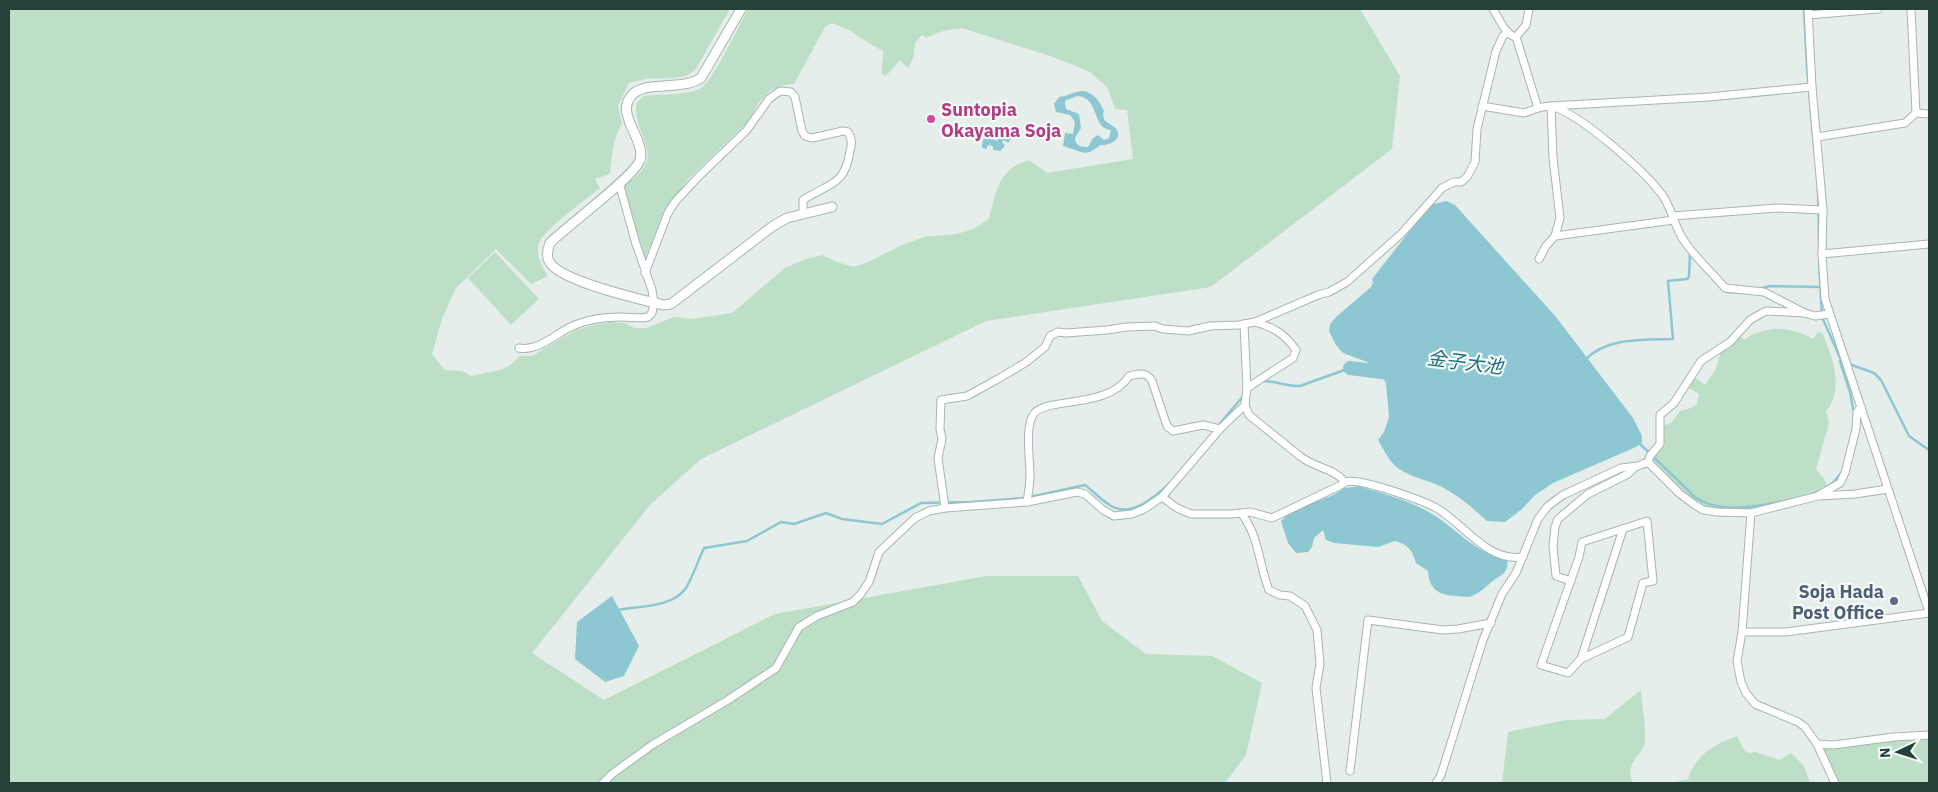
<svg xmlns="http://www.w3.org/2000/svg" width="1938" height="792" font-family="'IBM Plex Sans','Noto Sans JP',sans-serif">
<style>
.green{fill:#bedfc7}
.water{fill:#8dc8d2;fill-rule:evenodd}
.lines{fill:none;stroke-linecap:round;stroke-linejoin:round}
.stream{stroke:#8dc8d2;stroke-width:2.5}
.river{stroke:#8dc8d2;stroke-width:14}
.minor-casing{stroke:#a7b6b1;stroke-width:9}
.tertiary-casing{stroke:#a7b6b1;stroke-width:11}
.minor{stroke:#fff;stroke-width:7}
.tertiary{stroke:#fff;stroke-width:9}
.hotel-dot{fill:#d1479c;stroke:#f6faf8;stroke-width:2}
.service-dot{fill:#5c6f8a;stroke:#f6faf8;stroke-width:2}
.labels{text-anchor:middle;dominant-baseline:central;stroke-width:4.5;stroke-linejoin:round;paint-order:stroke}
.hotel-label{font-size:18px;font-weight:bold;fill:#b23c85;stroke:#f6faf8;text-anchor:start}
.service-label{font-size:18px;font-weight:bold;fill:#4e5e75;stroke:#f6faf8;text-anchor:end}
.water-label{font-size:19px;font-style:italic;fill:#1d6d7d;stroke:#f6faf8}
</style>
<rect width="100%" height="100%" fill="#e5eeea"/>
<g class="green">
<path d="M9 9H730L696 69C684 82 662 77 645 79 640 80 635 82 629 83L618 106 622 124C612 139 612 157 610 174L595 179 600 188C587 199 543 230 539 243 535 256 542 266 548 276L531 284 496 249 456 288 442 319 432 354 445 370 462 371 471 376 500 370 509 366 520 356H532L576 330 589 326 611 322 624 323 635 328H646L674 317 692 319 732 313 785 268 803 260 822 255 837 262 853 267 866 263 902 245 924 237 957 234 973 229 989 219C996 192 998 169 1029 160L1047 173 1133 159 1127 110 1115 109 1108 88 1090 72 1053 57 965 29C950 28 939 32 926 38L922 35 915 43 914 56 908 68 900 60 886 76 882 74C881 66 884 59 883 51L860 38 851 31 832 23 825 27 794 84 785 85 771 90 759 102 750 120 688 179 663 216 645 259 641 249 623 186C670 156 635 143 636 104L643 96C658 94 688 96 701 88 713 81 740 24 748 9H1360L1400 76 1392 149 1211 287 986 321 701 459 650 505 532 653 604 700 775 614 986 576H1078L1102 621 1146 654 1212 656 1262 683 1246 755 1225 783H9Z"/>
<polygon points="495,252 539,299 511,325 468,278"/>
<path d="M1773 329C1787 328 1801 332 1813 339L1818 332 1822 333C1832 354 1845 390 1826 411L1829 423 1816 469 1824 479 1827 485C1791 501 1738 522 1700 504 1688 498 1663 470 1651 460L1662 427 1672 422 1680 411 1691 408 1697 404 1699 394 1688 387 1694 377 1705 385 1716 369 1721 351 1740 337 1745 340C1753 332 1762 331 1773 329Z"/>
<path d="M1641 690C1642 707 1646 725 1645 741 1644 756 1623 761 1633 783H1502L1508 732 1566 720 1605 719Z"/>
<path d="M1737 736 1743 748 1748 753 1756 752 1780 760 1791 753 1804 766 1810 783H1672L1688 779C1695 755 1715 744 1737 736Z"/>
<polygon points="1929,736 1929,783 1838,783 1836,774 1822,748 1826,745"/>
</g>
<g class="water">
<path d="M1084 91C1095 94 1099 101 1104 111L1103 114 1104 119C1107 124 1114 125 1117 130 1123 141 1106 146 1101 145L1090 152 1084 153 1063 146 1065 133 1073 134 1075 122 1070 115 1056 112 1054 104 1059 97C1068 96 1074 91 1084 91ZM1078 96C1096 98 1093 117 1103 127 1105 129 1108 129 1111 130L1109 138 1104 140 1098 135 1093 138 1088 147C1081 147 1075 146 1075 138L1081 128 1079 114 1066 109 1065 103 1066 100Z"/>
<path d="M997 130 993 139 997 141 998 137 1007 131 1011 139 1008 143 1004 140 1002 142 1005 146 1000 151 993 150V147L990 145 987 146V149L982 148C982 137 987 132 997 130Z"/>
<path d="M1446 201 1455 205 1556 317 1633 418 1642 436V443L1636 447 1553 483 1535 495 1521 510 1505 522 1487 521C1473 508 1458 495 1440 486 1428 480 1413 478 1401 470 1390 464 1384 450 1378 440L1384 432 1389 417 1386 384 1383 377 1367 362 1343 353 1336 345 1329 331 1330 324 1336 317 1371 287 1373 283 1372 279 1430 205Z"/>
<path d="M1359 486C1384 494 1409 500 1432 514 1456 528 1478 556 1507 559 1509 572 1503 574 1494 580 1486 586 1479 595 1468 597 1464 597 1460 596 1456 596 1439 595 1429 590 1428 571L1416 563C1412 550 1409 545 1395 541L1378 547 1334 543 1326 540 1323 530 1314 538 1312 547 1308 552 1296 553 1288 543 1281 521 1291 511 1333 495 1345 488Z"/>
<polygon points="612,596 639,646 624,676 605,682 575,659 577,622"/>
</g>
<g class="lines">
<g class="stream">
<polyline points="1804,9 1807,67 1814,147"/>
<polyline points="1818,187 1819,242"/>
<polyline points="1819,260 1822,317 1842,362"/>
<polyline points="1714,281 1727,292 1744,293"/>
<polyline points="1759,289 1770,286 1819,287"/>
<path d="M1585 360C1607 337 1644 340 1673 339L1668 281 1687 279 1689 277 1690 252"/>
<polyline points="1840,361 1850,392 1854,414"/>
<polyline points="1849,364 1874,373 1881,380 1909,436 1929,450"/>
<path d="M1263 381C1276 381 1287 387 1300 386L1350 368"/>
<polyline points="1217,427 1244,395"/>
<path d="M1638 442 1695 497C1703 503 1713 506 1724 507 1747 510 1812 498 1830 485 1836 481 1839 476 1843 470"/>
<path d="M618 610C639 606 672 608 686 588 693 576 698 561 704 548L747 541 781 522 794 524 826 513 842 519 882 524 921 503 971 502 1025 498 1085 485C1094 492 1103 502 1113 507 1132 517 1156 496 1169 484"/>
</g>
<polyline class="river" points="1350,368 1397,374"/>
<g class="minor-casing">
<g id="minor">
<path d="M1493 9C1499 18 1505 35 1516 37L1526 25 1529 9"/>
<polyline points="1808,9 1812,87 1823,210 1822,254 1825,299 1929,612"/>
<polyline points="1911,9 1916,113"/>
<polyline points="1809,15 1878,9"/>
<path d="M1516 37 1538 108C1543 107 1549 105 1553 107 1580 114 1642 169 1660 192 1672 206 1673 224 1683 239 1694 257 1712 272 1725 288L1764 292 1805 313"/>
<polyline points="1482,106 1524,113 1538,108"/>
<polyline points="1817,137 1905,123 1916,113 1929,114"/>
<polyline points="1673,216 1777,208 1823,210"/>
<polyline points="1555,236 1674,220"/>
<polyline points="1822,254 1929,244"/>
<polyline points="1539,259 1546,246 1555,236 1560,218 1553,158 1551,106 1709,97 1812,87"/>
<path d="M645 273 668 213 675 202 699 176 746 131 769 99 780 91 791 92 795 97 802 131 805 136 812 138 843 131 848 132C852 138 852 145 850 151 845 186 829 183 803 200V214"/>
<path d="M1244 324 1247 388 1245 405 1249 415 1301 457C1316 468 1333 468 1345 482"/>
<path d="M519 348C539 352 557 332 575 325 589 319 605 317 621 317 630 317 639 319 648 317L652 313 654 303 652 290 636 244 619 183"/>
<path d="M1247 388 1293 358 1296 350C1285 334 1273 327 1255 322"/>
<polyline points="1648,462 1650,456 1660,444 1660,415 1674,403 1701,361 1730,342 1750,320 1762,313 1767,311 1805,313 1815,316 1829,314"/>
<polyline points="1819,495 1840,483 1845,473 1856,429 1857,412 1861,407"/>
<path d="M1162 497 1177 508 1191 514H1232L1250 512 1272 518 1339 486C1340 486 1345 482 1345 482 1358 477 1425 501 1438 509 1465 525 1487 562 1523 557"/>
<path d="M1027 502C1028 494 1030 485 1030 476 1030 460 1025 428 1033 415 1044 396 1108 410 1129 376 1139 374 1146 371 1152 381L1167 426 1173 431 1203 425 1220 429"/>
<polyline points="945,508 938,458 942,439 940,429 941,400 967,396 998,379 1025,363 1045,347 1050,336 1058,332 1066,333 1107,330 1126,327 1155,326 1163,329 1188,331 1210,326 1239,325 1255,322 1318,295 1329,292 1347,282 1402,233 1442,188 1454,182 1461,182 1467,177 1475,162 1477,129 1496,51 1503,36 1508,32"/>
<polyline points="1751,513 1742,632 1737,661 1741,682 1746,693 1755,704 1798,722 1805,727 1817,744 1835,783"/>
<path d="M1242 514C1260 539 1258 562 1269 590L1280 595 1290 596 1305 606 1317 630 1320 664 1316 688 1327 783"/>
<polygon points="1647,521 1653,581 1643,583 1628,637 1581,659 1568,673 1541,665 1579,557 1582,542"/>
<polyline points="1571,581 1556,576 1553,546 1555,527 1558,519 1588,494 1628,474 1635,467"/>
<polyline points="1742,632 1786,632 1929,613"/>
<polyline points="1581,659 1623,529"/>
<polyline points="1817,744 1833,745 1894,737 1929,735"/>
<polyline points="1350,771 1368,620 1443,630 1458,629 1491,623"/>
<polyline points="603,783 612,774 652,745 728,700 776,668 799,627 817,616 853,602 860,595 869,582 879,552 915,518 929,511 945,508 1027,502 1077,492 1085,494 1103,510 1114,516 1132,514 1144,509 1162,497 1220,429 1245,405"/>
<polyline points="1436,783 1441,775 1483,640 1502,594 1516,573 1538,519 1548,506 1563,495 1621,468 1638,466 1648,462 1680,494 1695,505 1703,510 1717,512 1751,513 1818,496 1855,494 1888,489"/>
</g>
</g>
<g class="tertiary-casing">
<path id="tertiary" d="M741 9 701 78C682 91 646 80 632 95 614 114 646 139 640 160 635 176 567 226 550 243 548 248 546 255 549 261 558 281 640 299 663 305L671 304 773 226 787 218 832 207"/>
</g>
<use href="#minor" class="minor"/>
<use href="#tertiary" class="tertiary"/>
</g>
<circle class="hotel-dot" cx="931" cy="119" r="5"/>
<circle class="service-dot" cx="1894" cy="601" r="5"/>
<g class="labels">
<g class="hotel-label">
<text x="941" y="109">Suntopia<tspan x="941" dy="21">Okayama Soja</tspan></text>
</g>
<g class="service-label">
<text x="1884" y="591">Soja Hada<tspan x="1884" dy="21">Post Office</tspan></text>
</g>
<g class="water-label">
<text transform="translate(1465 362) rotate(7)">金子大池</text>
</g>
</g>
<rect width="1938" height="792" fill="none" stroke="#244038" stroke-width="20"/>
<g transform="translate(1898 752) rotate(266)" stroke="#f6faf8" stroke-width="4" paint-order="stroke">
<path d="M0-4L9 19L0 12L-9 19Z" fill="#244038"/>
<text y="-8" font-size="14" font-weight="bold" text-anchor="middle" fill="#244038">N</text>
</g>
</svg>
